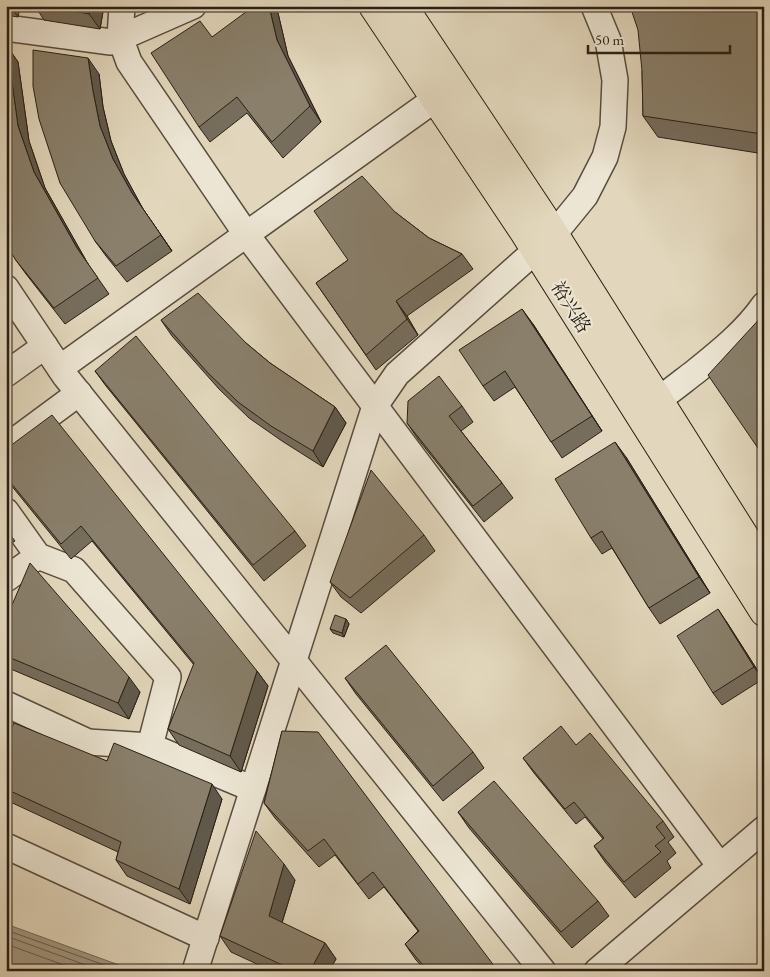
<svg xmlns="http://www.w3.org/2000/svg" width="770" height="977" font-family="'EB Garamond','Noto Serif SC',serif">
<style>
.water{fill:#a39883;stroke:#726857}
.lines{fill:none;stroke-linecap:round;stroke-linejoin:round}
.shore{stroke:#665c4c;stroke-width:1}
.minor-casing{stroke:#574d3e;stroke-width:28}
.major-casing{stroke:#291f14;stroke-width:30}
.minor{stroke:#ece5d3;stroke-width:25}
.major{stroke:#e2d7bc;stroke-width:28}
.wall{fill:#766d5c;stroke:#291f14}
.shaded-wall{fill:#60594b;stroke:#291f14}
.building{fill:#897f6b;stroke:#291f14}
.labels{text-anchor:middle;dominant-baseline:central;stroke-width:4;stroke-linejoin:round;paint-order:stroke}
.street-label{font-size:19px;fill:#291f14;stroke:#ece5d3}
</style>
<rect width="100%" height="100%" fill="#e2d7bc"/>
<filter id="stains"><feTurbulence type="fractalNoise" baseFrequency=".004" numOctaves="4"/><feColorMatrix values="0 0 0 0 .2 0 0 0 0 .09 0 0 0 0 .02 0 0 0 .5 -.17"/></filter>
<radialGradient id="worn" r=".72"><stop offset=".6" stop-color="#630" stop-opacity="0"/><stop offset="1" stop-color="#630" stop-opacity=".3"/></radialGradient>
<polygon class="water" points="6,924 130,969 161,971 6,971"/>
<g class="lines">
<g class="shore">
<polyline points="6,930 121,971"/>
<polyline points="6,936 102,971"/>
<polyline points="6,944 80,971"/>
</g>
<g class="minor-casing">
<g id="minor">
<polyline points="122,6 120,37 129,62 246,234 720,866"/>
<polyline points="6,28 111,42 193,6"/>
<polyline points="6,288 65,376 543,971"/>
<polyline points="60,368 452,87"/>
<polyline points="6,374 45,346"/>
<path d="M642 411C661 399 678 385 695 372 720 352 746 331 764 305"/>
<polyline points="6,447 79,393"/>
<polyline points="6,511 38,556 74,570 168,677 150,746 253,789"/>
<polyline points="6,579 38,556"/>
<polyline points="6,704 88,742 150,746"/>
<polyline points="6,846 206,938"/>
<polyline points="195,971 375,406 397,374 554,234 585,196 605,157 613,127 615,80 608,40 594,6"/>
<polyline points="597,971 764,829"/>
</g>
</g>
<g class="major-casing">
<g id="major">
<polyline points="373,6 524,232 764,612"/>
<polyline points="403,6 544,218 764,567"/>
</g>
</g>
<use href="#minor" class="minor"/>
<use href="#major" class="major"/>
</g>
<g class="wall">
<polygon points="6,6 20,6 18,17 6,15"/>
<polygon points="35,6 104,6 100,29 44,20"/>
<polygon points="764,6 764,154 658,137 643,116 642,71"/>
<polygon points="278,13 288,56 321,122 283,158 247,113 210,142 199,127 212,37"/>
<polygon points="7,46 18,62 29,141 45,188 88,264 109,294 65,324 26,274 15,259"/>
<polygon points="99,74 103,107 111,141 124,174 143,209 172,251 127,282 106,256 95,241"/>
<polygon points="395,212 429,238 462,254 473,269 407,316 418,335 376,370 316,283 348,260"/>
<polygon points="161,320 246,343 270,363 335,407 346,423 323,467 282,441 249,418 219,389 172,336"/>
<polygon points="533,324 602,431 562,458 515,387 494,401 483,386"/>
<polygon points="95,371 295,531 306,546 264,581 106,386"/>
<polygon points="462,406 473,422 461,431 502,483 513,498 484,522 418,439 407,423"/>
<polygon points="6,449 257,671 268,686 241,772 179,745 168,729 194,665 92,541 71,559 6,479"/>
<polygon points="626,457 710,593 660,624 649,608 612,548 602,554 591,538"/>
<polygon points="6,529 15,541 6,547"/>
<polygon points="424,535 435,551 361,613 341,597 330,582"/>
<polygon points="6,619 140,692 129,719 6,667"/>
<polygon points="346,619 349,624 344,637 333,633 330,629"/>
<polygon points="726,621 763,679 722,705 713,693"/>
<polygon points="345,678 473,752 484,768 443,801 356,694"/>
<polygon points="282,731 498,971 426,971 416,960 405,944 418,931 384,887 369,899 335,855 319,867 275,818 264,803"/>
<polygon points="6,739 107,761 222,799 190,904 127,876 116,860 118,852 6,800"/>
<polygon points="576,745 663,821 674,837 668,842 676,853 667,861 671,868 635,898 605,862 594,846 603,839 585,817 576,824 534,773 523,758"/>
<polygon points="458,812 598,901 609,916 572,948 469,828"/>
<polygon points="295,880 282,923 325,943 336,959 329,971 272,971 231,952 220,936"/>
</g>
<g class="shaded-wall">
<polygon points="10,6 20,6 18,17"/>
<polygon points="90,6 104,6 100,29 89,14"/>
<polygon points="269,6 273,6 278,13 288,56 321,122 310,106 277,40"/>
<polygon points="758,6 764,6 764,28"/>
<polygon points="7,46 18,62 29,141 45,188 88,264 77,248 34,172 18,126"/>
<polygon points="88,58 99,74 103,107 111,141 124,174 143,209 172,251 132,193 113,159 100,126 93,91"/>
<polygon points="764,113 764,138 762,134"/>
<polygon points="396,301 407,316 418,335 407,319"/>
<polygon points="522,309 533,324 602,431 592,416"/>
<polygon points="335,407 346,423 323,467 313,451"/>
<polygon points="615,442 626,457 710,593 699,577"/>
<polygon points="718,609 726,621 763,679 754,667"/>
<polygon points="346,619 349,624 344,637 342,633"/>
<polygon points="257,671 268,686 241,772 230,756"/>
<polygon points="129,677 140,692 129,719 118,703"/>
<polygon points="212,784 222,799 190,904 179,889"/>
<polygon points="284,864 295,880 279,932 269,916"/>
<polygon points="325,943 336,959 329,971 310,971"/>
</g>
<g class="building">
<polygon points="45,6 90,6 89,14"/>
<polygon points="254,6 269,6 277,40 310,106 272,142 237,97 199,127 151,53 200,21 212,37"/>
<polygon points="630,6 758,6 764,28 764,113 762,134 643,116 642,71 638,30"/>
<polygon points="6,46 7,46 18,126 34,172 77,248 98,278 54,308 15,259 6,243"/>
<polygon points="33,50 88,58 93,91 100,126 113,159 132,193 161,235 116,266 95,241 60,183 39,119 33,86"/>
<polygon points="362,176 395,212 429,238 462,254 396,301 407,319 366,355 316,283 348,260 314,211"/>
<polygon points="198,293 246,343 270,363 335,407 313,451 271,426 238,402 208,373 161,320"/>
<polygon points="522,309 592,416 551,442 505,371 483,386 459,350"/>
<polygon points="764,314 764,457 708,375"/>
<polygon points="136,336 295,531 253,565 95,371"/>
<polygon points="439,376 462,406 449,416 502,483 473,506 407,423 408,401"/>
<polygon points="52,415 257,671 230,756 168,729 194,663 81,526 61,544 6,477 6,449"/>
<polygon points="615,442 699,577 649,608 602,531 591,538 555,479"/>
<polygon points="371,470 424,535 350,598 330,582"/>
<polygon points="30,563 129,677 118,703 6,656 6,619"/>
<polygon points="718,609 754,667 713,693 677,636"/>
<polygon points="335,615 346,619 342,633 330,629"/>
<polygon points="386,645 473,752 433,786 345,678"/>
<polygon points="14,723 107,761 114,743 212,784 179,889 116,860 121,842 6,789 6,739"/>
<polygon points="561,726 576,745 590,733 663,821 656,827 665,838 655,846 661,852 624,882 594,846 604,838 574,802 565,809 523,758"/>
<polygon points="282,731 318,732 498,971 428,971 405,944 419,931 373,872 358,884 324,839 308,851 264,803"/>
<polygon points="494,781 598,901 561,932 458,812"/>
<polygon points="256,831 284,864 269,916 325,943 310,971 295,971 220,936"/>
</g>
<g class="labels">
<g class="street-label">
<text transform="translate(571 307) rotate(58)">裕兴路</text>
</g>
</g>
<rect width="770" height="977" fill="none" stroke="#e2d7bc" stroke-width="25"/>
<rect x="8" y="8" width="755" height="962" fill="none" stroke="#291f14" stroke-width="2.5"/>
<rect x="12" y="12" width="745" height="952" fill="none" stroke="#291f14"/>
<path d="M588 45v8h142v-8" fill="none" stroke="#291f14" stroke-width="2.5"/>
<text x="595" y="45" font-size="15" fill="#291f14" stroke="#ece5d3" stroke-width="4" paint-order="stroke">50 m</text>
<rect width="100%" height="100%" filter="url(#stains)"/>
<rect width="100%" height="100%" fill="url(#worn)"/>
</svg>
